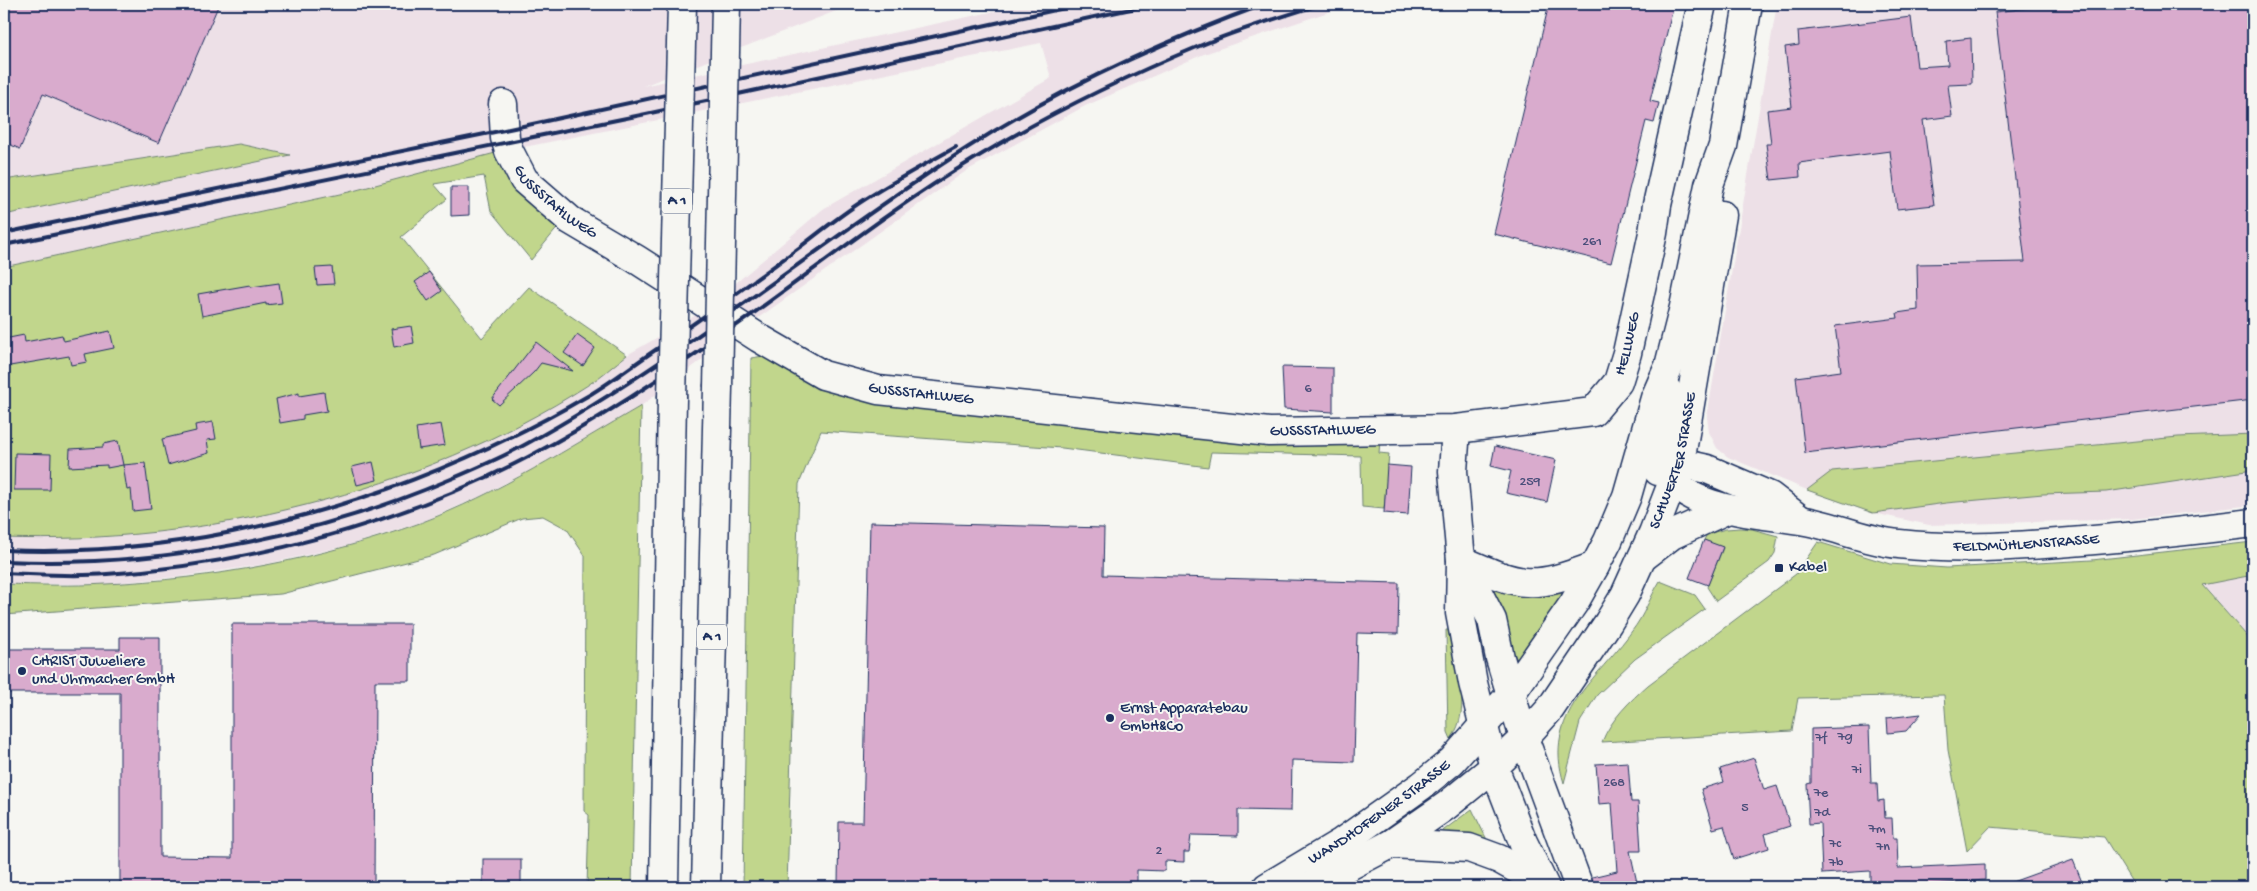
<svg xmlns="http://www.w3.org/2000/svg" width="2257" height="891" font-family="'Gochi Hand',sans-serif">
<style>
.built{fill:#ede0e7}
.green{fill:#c1d68c;stroke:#6e8275}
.building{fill:#d9abcd;stroke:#1b2f5e}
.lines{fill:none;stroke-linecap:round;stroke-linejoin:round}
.minor-casing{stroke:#1b2f5e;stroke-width:31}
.major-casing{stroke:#1b2f5e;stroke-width:31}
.highway-casing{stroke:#1b2f5e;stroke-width:31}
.minor{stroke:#f6f6f2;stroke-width:28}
.major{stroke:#f6f6f2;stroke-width:28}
.highway{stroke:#f6f6f2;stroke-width:28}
.rail{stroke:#1b2f5e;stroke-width:4}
.highway-bridge-casing{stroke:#1b2f5e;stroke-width:31;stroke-linecap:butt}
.highway-bridge{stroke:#f6f6f2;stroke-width:28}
.poi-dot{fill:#1b2f5e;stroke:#f6f6f2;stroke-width:2}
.labels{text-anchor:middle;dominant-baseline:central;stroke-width:4;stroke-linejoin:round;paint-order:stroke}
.number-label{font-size:14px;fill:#4a4e7a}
.shield{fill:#f6f6f2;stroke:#5d6b8a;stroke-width:1}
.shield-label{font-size:15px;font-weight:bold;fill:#1b2f5e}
.street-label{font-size:16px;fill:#1b2f5e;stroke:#f6f6f2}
.poi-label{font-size:16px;fill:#1b2f5e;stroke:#f6f6f2;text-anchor:start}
</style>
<rect width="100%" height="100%" fill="#f6f6f2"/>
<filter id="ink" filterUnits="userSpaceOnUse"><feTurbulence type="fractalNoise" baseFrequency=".02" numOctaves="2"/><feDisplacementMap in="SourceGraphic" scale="10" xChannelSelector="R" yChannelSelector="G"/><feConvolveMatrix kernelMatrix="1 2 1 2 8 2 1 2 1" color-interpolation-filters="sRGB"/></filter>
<g filter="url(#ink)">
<g class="built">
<polygon points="4,4 860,4 849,6 643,86 1029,4 1352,4 1204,54 1085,106 966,171 751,323 716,300 823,209 1051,78 1041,43 499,152 349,192 4,267 4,215 288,155 239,144 4,180"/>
<polygon points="1777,4 2253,4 2253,505 2133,519 1929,525 1873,513 1807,490 1728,457 1717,448 1709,432 1707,417"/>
<polygon points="698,314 732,337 641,406 536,467 479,497 422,522 350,545 267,564 186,576 106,584 4,584 4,538 110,537 183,528 259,515 410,471 465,451 518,424 589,385 627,355"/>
<polygon points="2253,575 2253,643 2202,584"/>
</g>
<g class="green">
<polygon points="239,144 290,155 4,215 4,180"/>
<path d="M499 152 559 226 531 260 491 211 484 176 434 184 447 199 401 237 482 338 529 287 627 355C614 365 602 376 588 385 420 493 202 545 4 538V267L349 192Z"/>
<polygon points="770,355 834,389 1380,441 1379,453 1389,454 1384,509 1362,507 1361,456 1211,452 1208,467 1062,448 821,431 799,484 787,887 743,887 751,358"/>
<path d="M641 406 632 887H587L589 815 584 811 585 556 567 529 543 516 522 518 434 555 281 594 4 615V584C38 585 72 586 106 584 212 579 321 559 420 523 498 494 570 447 641 406Z"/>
<polygon points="2253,434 2253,470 2106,492 2043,494 1946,503 1873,513 1807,490 1832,471 2178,437"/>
<polygon points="1740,528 1752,529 1778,536 1775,553 1769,562 1716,601 1707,587 1723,548 1704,540 1707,534 1726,529"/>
<path d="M1818 542 1890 564 1947 568 2092 560 2253 542V575L2202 585 2253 643V887H2135L2104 837 1990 827 1967 851 1948 750 1944 695 1798 698 1792 731 1602 742C1611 719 1630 701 1648 685L1796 574Z"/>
<path d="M1660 581 1695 595 1705 609 1635 659 1597 695 1580 722 1564 783C1542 714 1597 680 1632 631 1644 616 1650 597 1660 581Z"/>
<polygon points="1492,586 1565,591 1518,660 1516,658 1490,590"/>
<path d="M1446 630H1449C1456 665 1473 708 1451 739L1448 732Z"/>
<polygon points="1472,809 1490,846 1440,833"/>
</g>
<g class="building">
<polygon points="4,4 219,4 159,143 43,94 20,149 4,142"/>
<polygon points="1549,4 1674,4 1650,101 1659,103 1654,123 1646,121 1611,263 1494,234"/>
<polygon points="2064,4 2075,4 2075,7 2105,4 2253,4 2253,400 1805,453 1796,377 1841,371 1835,326 1898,318 1897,313 1918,310 1917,264 2025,262 1995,12"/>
<polygon points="1911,17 1917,67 1948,65 1946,41 1971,38 1972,84 1948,85 1952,116 1923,120 1934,205 1897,209 1890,151 1799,163 1800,177 1771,180 1766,144 1771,144 1767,110 1792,107 1785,47 1799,45 1798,31"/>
<polygon points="451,187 469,187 469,215 451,216"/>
<polygon points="332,267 334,284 317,285 315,268"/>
<polygon points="429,272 442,291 428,301 415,282"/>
<polygon points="279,283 282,303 266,305 266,303 202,316 198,294 250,285 251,287"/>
<polygon points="411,326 414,343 394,347 391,329"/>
<polygon points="110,331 114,348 85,354 87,362 71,365 69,356 4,367 4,339 24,335 25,342 62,335 64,341"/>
<polygon points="577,335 595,348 583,366 564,353"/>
<polygon points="536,342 573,371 541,363 534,372 499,405 492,399"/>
<polygon points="1282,367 1333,368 1333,412 1284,409"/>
<polygon points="324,392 327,411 303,415 303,419 280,423 276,399 299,393 299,396"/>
<polygon points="213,422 216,439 207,440 209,453 168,465 162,439 196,431 195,425"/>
<polygon points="441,424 445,445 419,449 416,428"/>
<polygon points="118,441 123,465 107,468 107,465 69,467 70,449 103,447 103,444"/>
<polygon points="1495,446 1556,460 1547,502 1506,493 1511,471 1491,466"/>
<polygon points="15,453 51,454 50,490 14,490"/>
<polygon points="373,462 377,480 357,485 352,467"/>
<polygon points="145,463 151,509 133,511 131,489 127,490 123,465"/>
<polygon points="1387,465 1411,467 1408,515 1384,513"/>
<polygon points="870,522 1104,528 1103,575 1399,583 1398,634 1357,633 1354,762 1292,760 1291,811 1238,810 1238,836 1191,835 1189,852 1184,852 1184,862 1165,861 1165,871 1137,870 1137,887 861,887 861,884 838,884 839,822 863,822"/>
<polygon points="1704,540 1723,547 1708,585 1689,578"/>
<polygon points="232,624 410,624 410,681 375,681 374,887 120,887 120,693 4,693 4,649 120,649 120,637 160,637 160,857 232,858"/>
<polygon points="1921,714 1906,731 1888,733 1887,718"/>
<polygon points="1869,727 1871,783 1877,783 1878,801 1884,800 1885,818 1892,818 1893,838 1897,838 1898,868 1985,864 1985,880 1897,887 1870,887 1870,871 1822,874 1820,823 1809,824 1807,784 1811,783 1811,729"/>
<polygon points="1754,758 1764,790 1777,786 1790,826 1765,834 1769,848 1734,859 1724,826 1713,829 1701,789 1724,782 1720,769"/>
<polygon points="1628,762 1631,802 1638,802 1641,851 1630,851 1638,887 1594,887 1592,877 1617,871 1612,803 1599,804 1596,764"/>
<rect x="483" y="859" width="38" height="28"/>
<polygon points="2073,860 2084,887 2005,887 2004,885"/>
</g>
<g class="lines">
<g class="minor-casing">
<g id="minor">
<path id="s1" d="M503 104 505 138 509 151 524 180 570 220 636 259 759 338 823 375 878 390 1269 432 1456 429 1593 412 1618 382 1627 353 1653 233 1657 205 1702 4"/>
<path id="s2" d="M1667 390C1665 415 1653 444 1664 468 1684 512 1760 513 1800 520 1833 525 1865 541 1899 544 1953 550 2004 547 2058 543 2123 538 2188 531 2253 523"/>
<polyline points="1456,429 1453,471 1461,560 1460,613 1473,683 1494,767 1523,842 1545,887"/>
<polyline points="1658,471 1680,463 1707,469 1770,496 1801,520"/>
<polyline points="1642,558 1672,535 1728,509"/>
<path d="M1461 560C1522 587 1532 590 1595 566"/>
<polyline points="1463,563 1492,620 1500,658 1524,738 1579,887"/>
<polyline points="1391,844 1469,848 1499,859 1542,883"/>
</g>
</g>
<g class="major-casing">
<g id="major">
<path id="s3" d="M1267 887 1342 842 1421 786 1452 761 1510 695 1574 603 1595 566 1608 541 1627 496 1655 398 1669 366 1684 307 1709 185 1723 146 1748 4"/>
<path id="s4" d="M1309 887 1391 844 1446 806 1494 767 1524 738 1550 709 1608 623 1625 595 1653 533 1680 463 1722 215"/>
</g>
</g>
<g class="highway-casing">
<g id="highway">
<polyline points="664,887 672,398"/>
<polyline points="706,887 718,387"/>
</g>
</g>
<use href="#minor" class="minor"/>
<use href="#major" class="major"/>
<use href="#highway" class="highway"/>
<g class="rail">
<polyline points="4,233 514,128 1083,4"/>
<polyline points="4,245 646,114 1154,4"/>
<path d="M4 550C209 559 415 497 591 394 611 382 629 368 648 355 700 320 750 284 800 247 821 231 842 214 864 200 894 181 925 164 956 147"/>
<path d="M4 561C156 568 311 539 451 479 477 468 503 457 528 443 683 358 818 243 967 148 1060 88 1161 42 1265 4"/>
<path d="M4 573C38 574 72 577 107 574 252 564 399 524 528 457 598 421 664 376 727 332 810 274 888 210 974 159 1045 116 1120 79 1197 47 1237 30 1280 17 1322 4"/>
</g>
<g class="highway-bridge-casing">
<g id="highway-bridge">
<polyline points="718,387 726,4"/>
<polyline points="672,398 682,4"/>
</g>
</g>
<use href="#highway-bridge" class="highway-bridge"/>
</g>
</g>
<g class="poi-dot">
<rect x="1774" y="563" width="10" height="10" rx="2.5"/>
<circle cx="22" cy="671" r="5"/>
<circle cx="1110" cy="718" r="5"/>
</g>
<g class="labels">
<g class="number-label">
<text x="1592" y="242">261</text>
<text x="1308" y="389">6</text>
<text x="1530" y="482">259</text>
<text x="1845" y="737">7g</text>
<text x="1821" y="738">7f</text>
<text x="1857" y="770">7i</text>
<text x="1614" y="783">268</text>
<text x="1821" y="793">7e</text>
<text x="1745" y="808">5</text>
<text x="1822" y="813">7d</text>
<text x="1877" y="829">7m</text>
<text x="1835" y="844">7c</text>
<text x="1883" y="847">7n</text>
<text x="1159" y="851">2</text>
<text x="1836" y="863">7b</text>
</g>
<g class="shield">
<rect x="662" y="188.5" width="30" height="25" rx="4"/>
<rect x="697" y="624.5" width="30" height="25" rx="4"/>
</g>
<g class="shield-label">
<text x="677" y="201">A 1</text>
<text x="712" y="637">A 1</text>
</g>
<g class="street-label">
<text stroke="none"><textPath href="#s1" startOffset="118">GUSSSTAHLWEG</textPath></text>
<text stroke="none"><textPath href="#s1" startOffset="1292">HELLWEG</textPath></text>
<text stroke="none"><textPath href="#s1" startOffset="538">GUSSSTAHLWEG</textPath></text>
<text stroke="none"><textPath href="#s1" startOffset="942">GUSSSTAHLWEG</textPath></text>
<text stroke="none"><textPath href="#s4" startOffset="582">SCHWERTER STRASSE</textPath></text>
<text stroke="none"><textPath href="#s2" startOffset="460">FELDMÜHLENSTRASSE</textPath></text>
<text stroke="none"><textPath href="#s3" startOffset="135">WANDHOFENER STRASSE</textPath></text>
</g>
<g class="poi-label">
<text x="1789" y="568">Kabel</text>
<text x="32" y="662">CHRIST Juweliere<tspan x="32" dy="18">und Uhrmacher GmbH</tspan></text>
<text x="1120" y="709">Ernst Apparatebau<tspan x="1120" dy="18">GmbH&amp;Co</tspan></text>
</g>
</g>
<rect width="2257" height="891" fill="none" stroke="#f6f6f2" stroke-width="20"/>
<rect x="10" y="10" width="2237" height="871" fill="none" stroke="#1b2f5e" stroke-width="2" filter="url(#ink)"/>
</svg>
